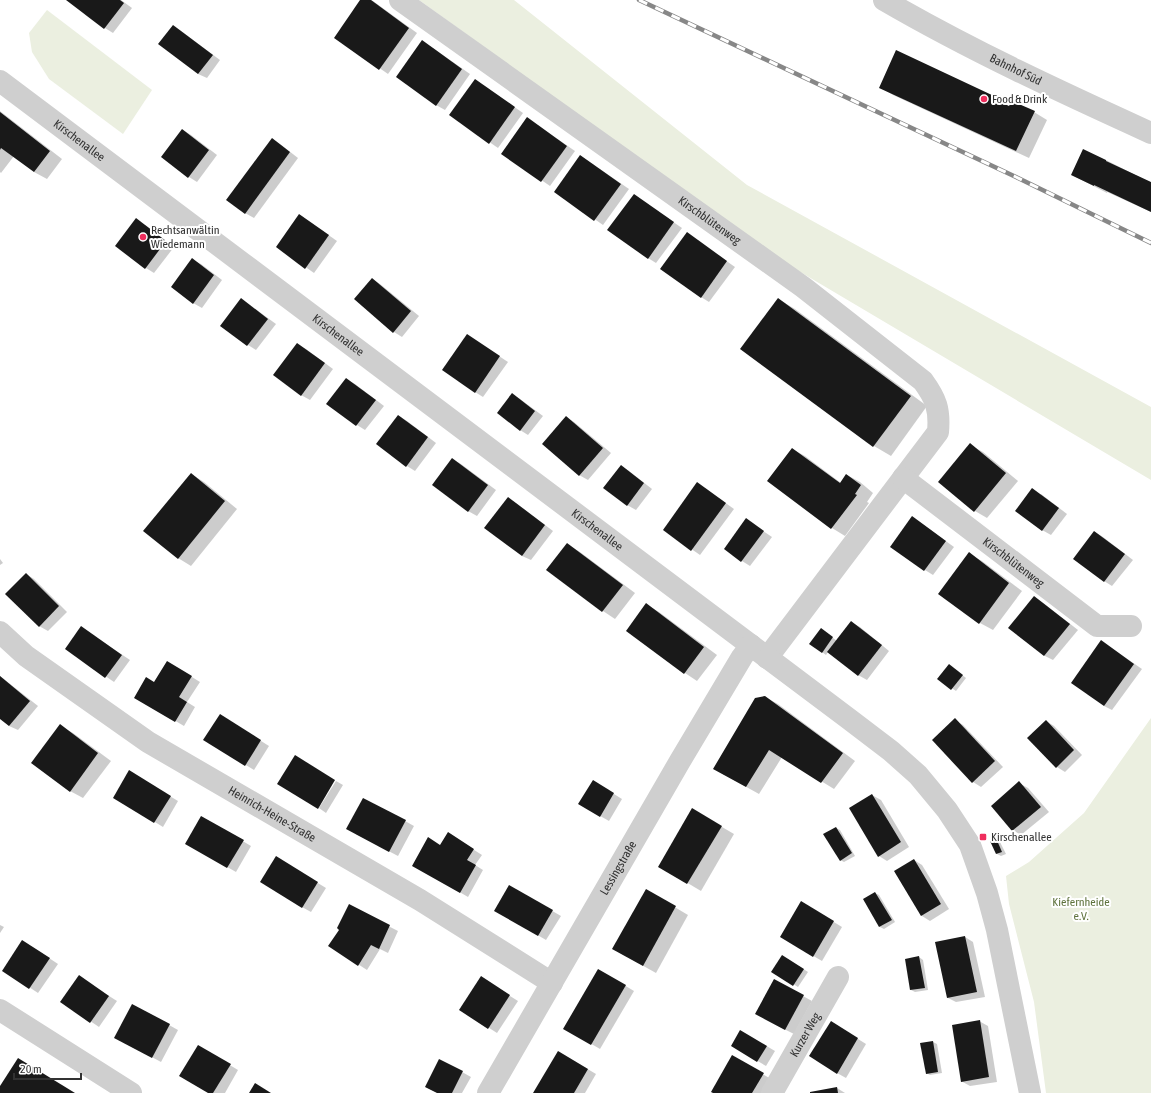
<svg xmlns="http://www.w3.org/2000/svg" width="1151" height="1093" font-family="'Asap Condensed',sans-serif">
<style>
.green{fill:#ebefe0}
.shadow{fill:#0003}
.building{fill:#191919}
.lines{fill:none;stroke-linecap:round;stroke-linejoin:round}
.minor{stroke:#cfcfcf;stroke-width:22}
.rail-casing{stroke:#878787;stroke-width:4.5}
.rail{stroke:#fff;stroke-width:3;stroke-dasharray:9;stroke-linecap:butt}
.poi-dot{fill:#ef2e5d;stroke:#fff;stroke-width:1.5}
.labels{text-anchor:middle;dominant-baseline:central;stroke-width:4;stroke-linejoin:round;paint-order:stroke}
.street-label{font-size:12px;fill:#323232;stroke:#fff}
.poi-label{font-size:12px;fill:#323232;stroke:#fff;text-anchor:start}
.park-label{font-size:12px;fill:#5e723c;stroke:#fff}
</style>
<rect width="100%" height="100%" fill="#fff"/>
<g class="green">
<polygon points="419,0 514,0 747,185 1151,407 1151,480 775,257"/>
<polygon points="47,10 152,90 123,134 49,79 32,52 29,33"/>
<polygon points="1151,718 1151,1093 1046,1093 1034,1002 1009,904 1006,876 1029,862 1084,813"/>
</g>
<g class="shadow">
<polygon points="67,0 121,0 132,8 113,33 105,28"/>
<polygon points="362,0 370,0 373,1 417,33 388,74 335,37"/>
<polygon points="173,26 181,31 220,60 207,78 198,74 159,44"/>
<polygon points="430,46 470,74 445,110 436,105"/>
<polygon points="483,85 523,113 498,148 450,115"/>
<polygon points="880,87 993,96 1006,104 1005,105 1010,107 1034,112 1047,120 1029,158 893,95"/>
<polygon points="0,111 62,159 47,179 34,172 14,156 1,173 0,172"/>
<polygon points="527,118 575,151 550,186 502,153"/>
<polygon points="183,130 191,135 217,155 197,182 189,177"/>
<polygon points="272,139 280,144 298,158 254,218 245,213"/>
<polygon points="581,156 629,189 603,225 556,192"/>
<polygon points="1106,160 1151,183 1151,212 1107,192 1107,193 1072,175"/>
<polygon points="634,195 682,228 656,263 648,258"/>
<polygon points="300,215 337,241 314,273 277,247"/>
<polygon points="145,225 174,247 154,273 146,268"/>
<polygon points="695,239 735,267 709,302 701,297"/>
<polygon points="192,260 201,264 222,280 202,308 193,303"/>
<polygon points="372,279 380,284 419,316 402,337 394,332"/>
<polygon points="778,299 795,309 927,406 891,456 874,446"/>
<polygon points="241,300 250,305 276,324 256,350 248,345 222,326"/>
<polygon points="467,335 508,362 483,397 475,392"/>
<polygon points="297,344 306,349 333,369 310,400 301,395"/>
<polygon points="346,379 355,384 384,406 365,430 357,425 328,404"/>
<polygon points="512,395 520,399 543,416 528,435 520,430"/>
<polygon points="399,416 407,421 436,443 415,471 407,466"/>
<polygon points="566,417 574,422 611,453 588,480 579,475"/>
<polygon points="970,445 983,452 1018,481 987,518 975,511"/>
<polygon points="792,449 805,456 841,483 847,475 860,482 873,493 867,502 869,503 845,536 832,528 768,481"/>
<polygon points="452,459 461,464 496,490 477,516 468,511"/>
<polygon points="621,466 629,471 652,489 636,510 627,505"/>
<polygon points="191,474 204,482 237,509 191,566 178,558"/>
<polygon points="706,489 734,509 700,555 664,530"/>
<polygon points="1041,494 1067,514 1051,535 1042,530"/>
<polygon points="516,503 553,531 531,560 522,556"/>
<polygon points="747,520 772,537 750,566 742,561"/>
<polygon points="921,523 954,547 933,575 925,570 892,546"/>
<polygon points="1095,532 1103,537 1133,560 1112,586 1104,581"/>
<polygon points="567,544 580,552 635,593 615,619 603,611 548,570"/>
<polygon points="969,554 982,561 1022,591 993,630 980,623 940,593"/>
<polygon points="0,559 3,563 0,565"/>
<polygon points="26,574 34,579 67,612 48,631 39,626"/>
<polygon points="1034,597 1042,602 1078,630 1053,660 1045,656 1010,628"/>
<polygon points="647,605 659,612 717,655 697,681 685,673 628,630"/>
<polygon points="851,622 860,627 889,651 867,680 858,675 828,652 826,655 822,652 825,632 837,641"/>
<polygon points="82,628 130,660 114,682 66,649"/>
<polygon points="1110,647 1142,669 1112,710 1104,706"/>
<polygon points="176,667 200,682 187,702 195,707 184,726 135,697"/>
<polygon points="953,668 966,678 956,691 939,679"/>
<polygon points="0,676 38,706 18,730 9,726 0,718"/>
<polygon points="765,697 778,704 855,761 834,789 782,757 759,794 714,769"/>
<polygon points="228,720 269,746 254,770 205,740"/>
<polygon points="955,720 963,725 1003,767 981,787 973,782 934,740"/>
<polygon points="1046,721 1054,726 1082,755 1065,772 1057,767"/>
<polygon points="60,726 73,733 111,761 83,798 70,791"/>
<polygon points="138,777 178,801 163,827 114,797"/>
<polygon points="336,781 343,785 326,813 319,808"/>
<polygon points="593,781 622,799 609,821 579,804"/>
<polygon points="1019,783 1028,788 1049,812 1021,835 1013,830"/>
<polygon points="872,795 881,800 909,847 887,861 879,856"/>
<polygon points="693,810 734,834 701,891 659,866"/>
<polygon points="202,817 251,846 236,872 187,844"/>
<polygon points="405,821 414,826 398,856 356,834"/>
<polygon points="836,828 840,830 855,856 844,862 840,860"/>
<polygon points="457,839 482,855 475,865 483,870 468,897 413,865 441,846"/>
<polygon points="996,839 1000,842 1006,854 1001,856 997,854"/>
<polygon points="914,860 922,865 949,909 930,921 922,916 895,872"/>
<polygon points="285,863 326,888 311,912 302,907"/>
<polygon points="509,886 561,916 546,940 495,910"/>
<polygon points="646,890 688,915 656,973 613,949"/>
<polygon points="875,893 879,895 895,922 884,929 880,927 864,900"/>
<polygon points="801,902 842,927 822,961 781,937"/>
<polygon points="349,906 398,931 388,953 380,949 367,970 330,946 340,930"/>
<polygon points="0,925 4,927 0,933"/>
<polygon points="965,937 973,942 985,997 956,1002 948,998"/>
<polygon points="31,946 58,964 38,993 3,970"/>
<polygon points="919,957 923,960 928,990 915,992 911,990"/>
<polygon points="786,958 808,972 798,987 772,971"/>
<polygon points="599,970 634,991 600,1049 564,1028"/>
<polygon points="774,980 812,1001 794,1034 764,1019"/>
<polygon points="87,982 117,1001 99,1027 62,1002"/>
<polygon points="489,983 518,1001 497,1033 461,1010"/>
<polygon points="133,1005 178,1030 161,1062 124,1042"/>
<polygon points="979,1021 988,1026 997,1082 970,1086 961,1081"/>
<polygon points="839,1027 866,1044 846,1078 837,1073"/>
<polygon points="741,1031 775,1051 766,1066 732,1046"/>
<polygon points="933,1042 937,1044 942,1073 930,1075 926,1073"/>
<polygon points="198,1046 238,1070 225,1093 210,1093"/>
<polygon points="559,1052 596,1074 585,1093 535,1093"/>
<polygon points="732,1056 771,1079 763,1093 715,1093"/>
<polygon points="462,1072 471,1077 462,1093 438,1093"/>
<polygon points="837,1088 845,1093 811,1093"/>
</g>
<g class="building">
<polygon points="66,0 120,0 124,3 104,29"/>
<polygon points="360,0 371,0 409,28 379,70 334,38"/>
<polygon points="173,25 213,55 198,74 158,44"/>
<polygon points="422,40 462,69 436,106 396,77"/>
<polygon points="896,50 994,96 992,98 1009,106 1012,101 1035,111 1016,151 879,88"/>
<polygon points="475,79 515,107 489,144 449,115"/>
<polygon points="0,112 50,151 34,172 1,148 0,150"/>
<polygon points="527,117 567,146 541,182 501,154"/>
<polygon points="182,129 209,150 188,178 161,157"/>
<polygon points="272,138 290,152 245,214 226,200"/>
<polygon points="1083,149 1106,160 1106,161 1151,182 1151,212 1094,185 1094,186 1071,175"/>
<polygon points="580,155 621,184 594,221 554,192"/>
<polygon points="634,194 674,222 648,259 607,230"/>
<polygon points="299,214 329,235 305,269 276,247"/>
<polygon points="136,218 166,241 145,269 115,246"/>
<polygon points="687,232 727,261 701,298 660,269"/>
<polygon points="192,258 214,275 193,304 171,287"/>
<polygon points="372,278 411,311 393,333 354,299"/>
<polygon points="241,298 268,319 247,346 220,326"/>
<polygon points="778,298 911,396 873,447 740,349"/>
<polygon points="467,334 500,356 475,393 442,370"/>
<polygon points="297,343 325,363 301,396 273,375"/>
<polygon points="346,378 376,400 356,426 326,404"/>
<polygon points="512,393 535,411 520,431 497,413"/>
<polygon points="398,415 428,437 406,467 376,444"/>
<polygon points="566,416 603,448 579,476 542,444"/>
<polygon points="970,443 1006,473 974,512 938,482"/>
<polygon points="792,448 840,483 846,474 861,485 855,494 857,495 831,529 767,481"/>
<polygon points="452,458 488,485 468,512 432,485"/>
<polygon points="621,465 644,483 627,506 603,488"/>
<polygon points="191,473 225,501 178,559 143,531"/>
<polygon points="697,482 726,503 691,551 663,530"/>
<polygon points="1032,488 1059,508 1042,531 1015,511"/>
<polygon points="508,497 545,525 522,556 484,528"/>
<polygon points="912,516 946,541 924,571 890,547"/>
<polygon points="746,518 764,531 741,562 724,549"/>
<polygon points="1094,531 1125,554 1104,582 1073,559"/>
<polygon points="567,543 623,585 602,612 546,570"/>
<polygon points="969,552 1009,583 979,624 938,594"/>
<polygon points="26,573 59,606 39,627 5,594"/>
<polygon points="1034,596 1070,624 1044,656 1008,628"/>
<polygon points="646,603 704,647 684,674 626,631"/>
<polygon points="851,621 882,645 858,676 827,652"/>
<polygon points="81,626 122,655 105,678 65,649"/>
<polygon points="821,628 833,637 822,653 809,644"/>
<polygon points="1101,640 1134,664 1104,706 1071,683"/>
<polygon points="167,661 192,676 179,697 187,702 175,722 134,698 146,677 154,682"/>
<polygon points="949,664 963,675 951,690 937,679"/>
<polygon points="0,676 30,701 9,726 0,719"/>
<polygon points="765,696 843,753 821,783 769,750 746,787 713,769 755,698"/>
<polygon points="220,714 261,740 245,766 203,740"/>
<polygon points="955,718 995,761 972,783 932,740"/>
<polygon points="1046,720 1074,750 1056,768 1027,738"/>
<polygon points="60,724 98,753 70,792 31,763"/>
<polygon points="295,755 335,780 318,809 277,784"/>
<polygon points="129,770 171,796 154,823 113,798"/>
<polygon points="593,780 614,793 600,817 578,804"/>
<polygon points="1019,781 1041,807 1012,831 991,806"/>
<polygon points="872,794 901,842 878,857 849,808"/>
<polygon points="363,798 406,820 389,852 346,829"/>
<polygon points="692,808 722,826 687,884 658,867"/>
<polygon points="201,816 244,840 227,868 185,844"/>
<polygon points="836,827 852,853 840,861 823,834"/>
<polygon points="448,832 474,849 467,860 476,865 460,893 412,866 428,837 440,845"/>
<polygon points="996,838 1002,852 996,854 990,841"/>
<polygon points="276,856 318,882 302,908 260,882"/>
<polygon points="914,859 941,904 921,916 894,871"/>
<polygon points="509,885 553,910 538,936 494,911"/>
<polygon points="646,889 676,906 643,966 612,949"/>
<polygon points="875,892 892,920 879,927 863,899"/>
<polygon points="801,901 834,921 813,957 780,937"/>
<polygon points="349,904 390,925 379,949 371,945 358,966 328,946 339,930 337,928"/>
<polygon points="965,936 977,992 947,998 935,942"/>
<polygon points="22,940 50,958 29,989 2,971"/>
<polygon points="782,955 804,969 793,986 771,972"/>
<polygon points="919,956 925,988 910,990 905,959"/>
<polygon points="598,969 626,985 591,1045 563,1029"/>
<polygon points="79,975 109,996 90,1023 60,1002"/>
<polygon points="481,976 510,995 488,1029 459,1010"/>
<polygon points="774,979 804,995 785,1030 755,1014"/>
<polygon points="132,1004 170,1024 152,1058 114,1038"/>
<polygon points="980,1020 989,1077 961,1082 952,1025"/>
<polygon points="831,1021 858,1038 837,1074 809,1056"/>
<polygon points="740,1030 767,1046 757,1062 731,1046"/>
<polygon points="933,1041 938,1072 926,1074 920,1043"/>
<polygon points="198,1045 231,1064 213,1093 208,1093 179,1076"/>
<polygon points="558,1051 588,1069 574,1093 533,1093"/>
<polygon points="732,1055 764,1073 752,1093 713,1093 711,1092"/>
<polygon points="18,1058 75,1093 0,1093 0,1086"/>
<polygon points="439,1059 463,1071 452,1093 437,1093 425,1087"/>
<polygon points="255,1083 271,1093 249,1093"/>
<polygon points="837,1087 838,1093 810,1093 810,1092"/>
</g>
<g class="lines">
<g class="minor">
<path id="s1" d="M400 0 803 287 923 381C936 399 940 409 938 432L767 658"/>
<path id="s2" d="M884 0C970 50 1061 92 1151 133"/>
<path id="s3" d="M0 81 849 719 891 751 918 775 947 810 970 845 987 893 997 930 1030 1093"/>
<path id="s4" d="M903 478 1097 626H1131"/>
<path id="s5" d="M0 632 26 656 148 742 420 900 552 983"/>
<polyline points="0,1010 131,1093"/>
<path id="s6" d="M488 1093 680 761 742 657 751 645"/>
<path id="s7" d="M772 1093 838 977"/>
</g>
<g class="rail-casing">
<polyline id="rail" points="639,0 1016,177 1151,243"/>
</g>
<use href="#rail" class="rail"/>
</g>
<g class="poi-dot">
<circle cx="984" cy="99" r="4"/>
<circle cx="143" cy="237" r="4"/>
<rect x="979" y="833" width="8" height="8" rx="2"/>
</g>
<g class="labels">
<g class="street-label">
<text stroke="none"><textPath href="#s2" startOffset="149">Bahnhof Süd</textPath></text>
<text stroke="none"><textPath href="#s3" startOffset="99">Kirschenallee</textPath></text>
<text stroke="none"><textPath href="#s1" startOffset="380">Kirschblütenweg</textPath></text>
<text stroke="none"><textPath href="#s3" startOffset="423">Kirschenallee</textPath></text>
<text stroke="none"><textPath href="#s3" startOffset="747">Kirschenallee</textPath></text>
<text stroke="none"><textPath href="#s4" startOffset="139">Kirschblütenweg</textPath></text>
<text stroke="none"><textPath href="#s5" startOffset="328">Heinrich-Heine-Straße</textPath></text>
<text stroke="none"><textPath href="#s6" startOffset="260">Lessingstraße</textPath></text>
<text stroke="none"><textPath href="#s7" startOffset="67">Kurzer Weg</textPath></text>
</g>
<g class="poi-label">
<text x="992" y="99">Food &amp; Drink</text>
<text x="151" y="230">Rechtsanwältin<tspan x="151" dy="14">Wiedemann</tspan></text>
<text x="991" y="837">Kirschenallee</text>
</g>
<g class="park-label">
<text x="1081" y="902">Kiefernheide<tspan x="1081" dy="14">e.V.</tspan></text>
</g>
</g>
<path d="M14 1073v6h67v-6" fill="none" stroke="#323232" stroke-width="2"/>
<text x="20" y="1073" font-size="12" fill="#323232" stroke="#ffffff" stroke-width="3" paint-order="stroke">20 m</text>
</svg>
